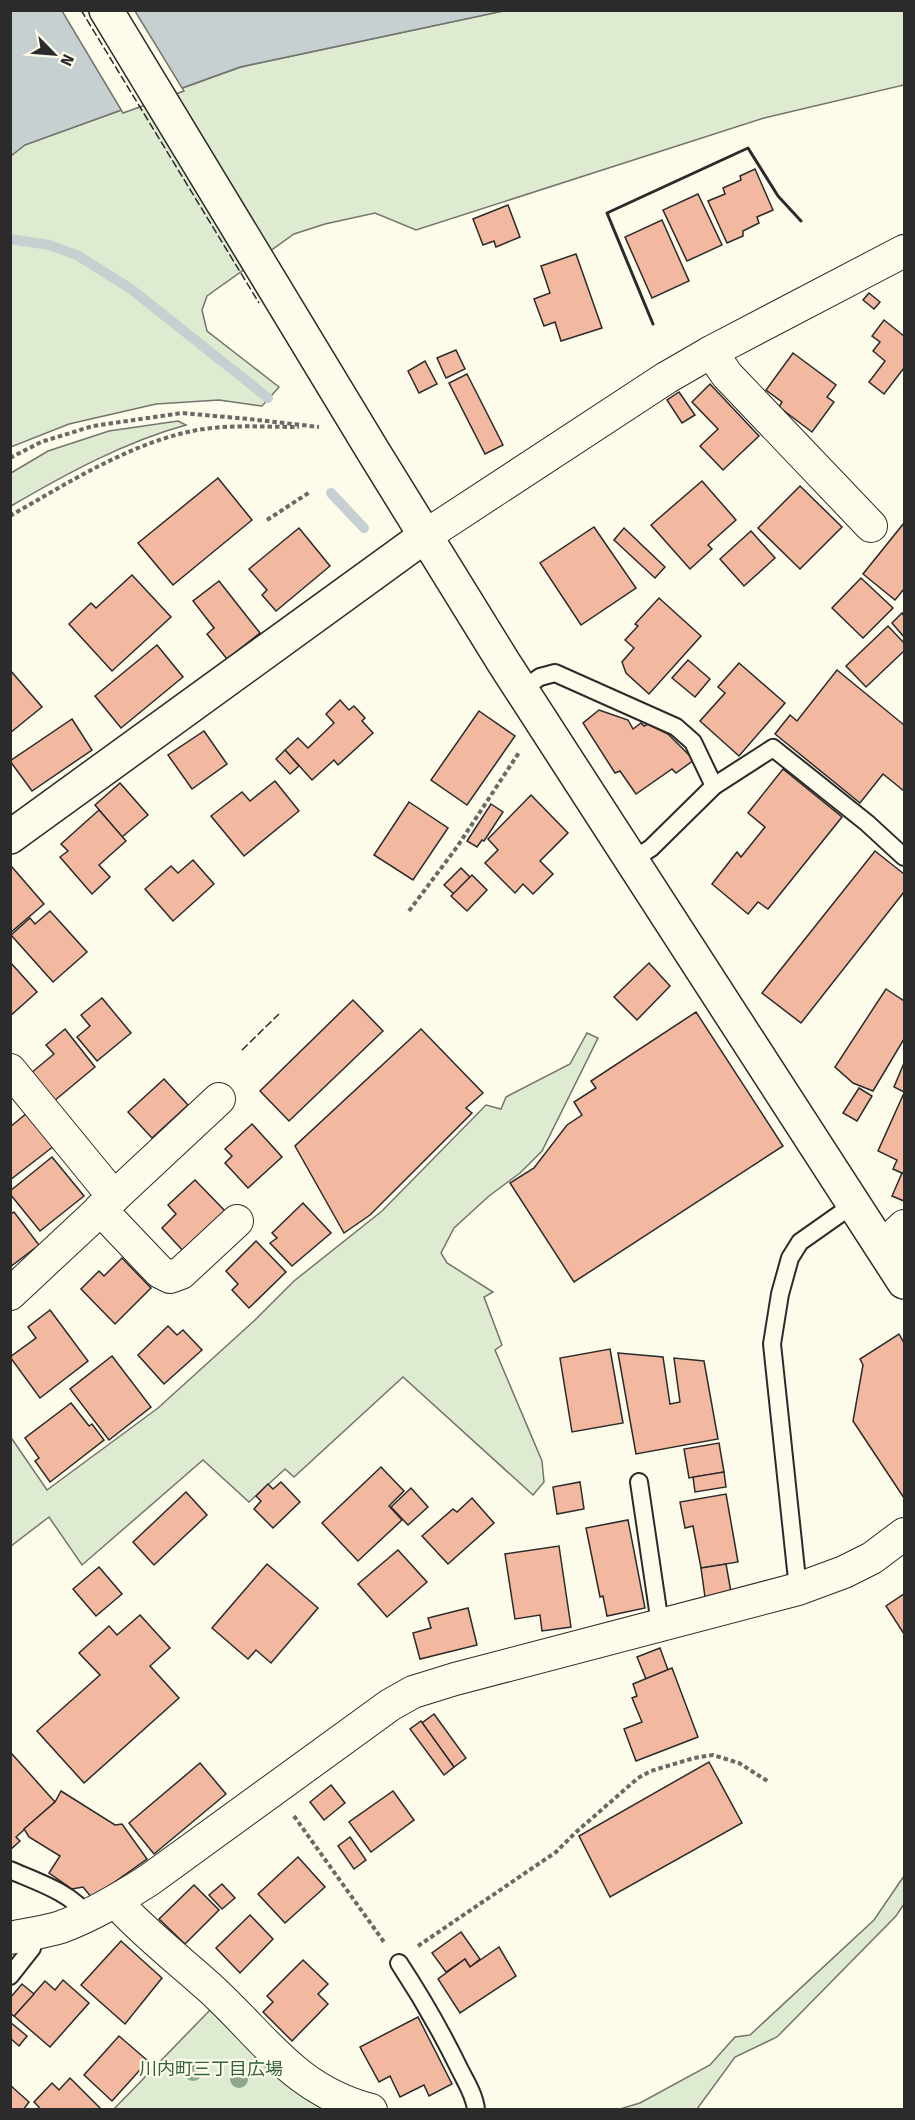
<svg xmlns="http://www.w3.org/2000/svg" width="915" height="2120" font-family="'Fira Sans','Noto Sans JP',sans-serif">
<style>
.green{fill:#deebd1;stroke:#74746e;stroke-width:1.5}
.water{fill:#c7d0d0;stroke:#74746e;stroke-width:1.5}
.pier{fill:#fdfbea;stroke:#74746e;stroke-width:1.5}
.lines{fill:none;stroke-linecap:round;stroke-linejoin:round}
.stream{stroke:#c7d0d0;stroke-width:10}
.building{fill:#f2b8a0;stroke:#2b2b2b;stroke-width:1.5}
.lane-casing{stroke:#2b2b2b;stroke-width:20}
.street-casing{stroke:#2b2b2b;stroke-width:34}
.secondary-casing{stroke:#2b2b2b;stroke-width:36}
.path{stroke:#6a6964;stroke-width:4;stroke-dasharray:4.5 3;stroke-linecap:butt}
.lane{stroke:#fdfbea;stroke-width:16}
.street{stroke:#fdfbea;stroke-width:32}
.secondary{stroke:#fdfbea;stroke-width:33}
.fence{stroke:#2b2b2b;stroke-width:1.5;stroke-dasharray:8 3;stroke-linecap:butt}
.wall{stroke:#2b2b2b;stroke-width:3}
.tree{fill:#8ea78a}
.labels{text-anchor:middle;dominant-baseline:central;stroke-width:4.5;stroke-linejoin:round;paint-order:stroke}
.park-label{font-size:18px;fill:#34623c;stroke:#fdfbea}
</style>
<rect width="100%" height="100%" fill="#fdfbea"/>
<g class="green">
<polygon points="503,11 904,11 904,85 764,118 416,230 375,213 325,224 294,234 207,296 202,310 207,331 279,387 262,406 219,400 156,404 69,424 11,447 10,156 24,145 241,67"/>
<path d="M178 421 186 425C124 442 66 474 11 506V473L48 451 109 431Z"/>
<polygon points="587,1033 598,1038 542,1151 520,1173 489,1196 454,1228 441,1253 447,1263 493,1292 484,1297 502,1345 495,1350 542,1461 544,1482 533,1495 403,1377 294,1477 285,1469 249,1502 203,1460 82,1565 49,1517 11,1546 10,1436 47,1490 158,1408 255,1320 294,1281 382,1211 486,1105 501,1109 506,1097 570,1064"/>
<polygon points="904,1876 904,1904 896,1916 777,2037 735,2057 697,2109 620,2109 640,2103 710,2065 735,2037 750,2035 874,1920"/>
<polygon points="210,2010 287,2085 326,2110 113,2110"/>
</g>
<polygon class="water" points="11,11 503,11 240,67 25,145 11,156"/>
<polygon class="pier" points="62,11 135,11 184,91 123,113"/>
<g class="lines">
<g class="stream">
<polyline points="10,239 49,245 77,255 131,289 268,398"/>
<polyline points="331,493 364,528"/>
</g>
</g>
<g class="building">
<polygon points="755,169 773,210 757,217 759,223 743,231 743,236 727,243 708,201 725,194 723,188 741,180 740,176"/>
<polygon points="698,194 722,245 687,261 663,210"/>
<polygon points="508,205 520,237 496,247 494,241 483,245 473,219"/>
<polygon points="662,220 689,281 652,298 625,237"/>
<polygon points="576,254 602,328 561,341 555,322 544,326 534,299 550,293 541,266"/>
<polygon points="869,293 880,302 874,309 863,300"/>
<polygon points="884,320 904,336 904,368 884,394 869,382 885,361 873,351 880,342 872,336"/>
<polygon points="456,350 465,369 446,378 437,358"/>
<polygon points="793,353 836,385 827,397 834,402 812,432 779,407 782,402 766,390"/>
<polygon points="425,361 437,384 419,393 408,371"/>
<polygon points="467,374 503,445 485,454 449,383"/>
<polygon points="710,384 759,436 723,470 700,446 718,429 692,402"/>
<polygon points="679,392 695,415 682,423 667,400"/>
<polygon points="218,478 252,520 173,585 138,543"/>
<polygon points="702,481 736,520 708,545 712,549 690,569 651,525"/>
<polygon points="800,486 842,527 800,569 758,528"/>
<polygon points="904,523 904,589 895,600 863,574"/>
<polygon points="594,527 636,588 581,625 540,563"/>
<polygon points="299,528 330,566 276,611 262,595 267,590 249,569"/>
<polygon points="624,528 665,567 655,578 614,540"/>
<polygon points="751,531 775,558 744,586 720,559"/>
<polygon points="132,575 171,617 112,671 69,624 91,603 96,608"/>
<polygon points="861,578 893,608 863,638 832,608"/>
<polygon points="219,581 260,633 227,659 207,634 214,628 193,601"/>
<polygon points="659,598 701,636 649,694 626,673 622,662 634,648 625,640 638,626 635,624"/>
<polygon points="902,613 904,616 904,637 892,623"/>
<polygon points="888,626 904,643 904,651 866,687 846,666"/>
<polygon points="157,645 183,677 121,728 95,696"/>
<polygon points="688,660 710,679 695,697 672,678"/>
<polygon points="739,663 785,703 739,756 700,721 725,693 718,687"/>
<polygon points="10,670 42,707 10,733"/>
<polygon points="837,670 904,725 904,791 883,774 860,803 775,734 790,715 797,721"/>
<polygon points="340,700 349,710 354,706 365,718 362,721 373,733 338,765 334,760 312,780 285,750 298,738 308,748 334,723 326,714"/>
<polygon points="599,710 628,720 633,729 641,723 644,726 648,724 668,734 694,760 676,773 672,769 636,794 620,771 615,773 583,723"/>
<polygon points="479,711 515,736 467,805 431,780"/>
<polygon points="72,719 92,750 32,791 10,761"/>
<polygon points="204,731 227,764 192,789 168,755"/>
<polygon points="285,750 299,766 290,774 276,759"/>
<polygon points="783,769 842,817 768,909 758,902 748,914 712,884 737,852 741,857 765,827 748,813"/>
<polygon points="275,781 299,811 244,856 211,816 242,792 250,801"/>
<polygon points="120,783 148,815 122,837 95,805"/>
<polygon points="531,795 568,833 540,861 553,874 533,894 523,884 515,893 485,863 498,850 488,839"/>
<polygon points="409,802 448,828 413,880 374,855"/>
<polygon points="491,804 503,812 484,841 482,840 477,847 467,841"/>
<polygon points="99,810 126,841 99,865 110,877 92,894 60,857 68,851 61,844"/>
<polygon points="875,851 904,874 904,892 801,1023 762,993"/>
<polygon points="193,860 214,884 173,921 145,889 171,866 178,873"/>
<polygon points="12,867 44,904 10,933 10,869"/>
<polygon points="461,868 470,877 454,894 444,885"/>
<polygon points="472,875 487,890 467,911 451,896"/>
<polygon points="50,911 87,952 53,982 11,935 30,918 35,924"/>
<polygon points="10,962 37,992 10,1016"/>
<polygon points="649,963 670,986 637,1020 614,997"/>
<polygon points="886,989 904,1001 904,1039 873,1091 853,1083 835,1067"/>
<polygon points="102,998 131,1033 97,1061 77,1037 90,1026 81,1015"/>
<polygon points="353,1000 383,1031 289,1121 260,1091"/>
<polygon points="696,1012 783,1146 574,1282 510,1183 534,1168 567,1125 582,1115 574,1102 596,1088 591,1081"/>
<polygon points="65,1029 95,1067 54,1101 31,1073 54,1054 46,1045"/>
<polygon points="421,1029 483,1093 466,1108 472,1113 370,1215 344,1233 295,1146"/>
<polygon points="904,1063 904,1092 894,1087"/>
<polygon points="164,1079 188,1105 152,1138 128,1112"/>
<polygon points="859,1088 872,1096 857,1121 843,1113"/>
<polygon points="904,1093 904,1174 893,1169 897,1160 878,1151"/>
<polygon points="27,1113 54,1146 10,1180 10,1127"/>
<polygon points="252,1124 282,1157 248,1188 225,1163 232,1156 225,1149"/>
<polygon points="52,1157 84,1196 40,1231 10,1194 10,1191"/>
<polygon points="902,1173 904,1174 904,1201 892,1196"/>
<polygon points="195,1180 226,1212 184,1252 162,1228 176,1214 168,1205"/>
<polygon points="303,1203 331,1233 292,1266 270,1243 277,1238 272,1233"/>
<polygon points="14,1212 39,1245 10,1267 10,1214"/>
<polygon points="256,1241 286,1272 249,1308 232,1290 238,1284 226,1271"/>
<polygon points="122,1258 151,1288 115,1324 81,1289 99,1271 104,1276"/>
<polygon points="50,1310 88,1361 40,1398 10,1357 36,1338 28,1327"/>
<polygon points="168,1326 177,1335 183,1330 202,1350 164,1384 138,1355"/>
<polygon points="899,1334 904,1343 904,1498 853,1421 863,1365 860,1359"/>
<polygon points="610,1349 623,1423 572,1432 560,1358"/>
<polygon points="618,1353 663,1357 670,1404 680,1402 674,1358 704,1361 718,1439 636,1454"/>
<polygon points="112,1356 151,1407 109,1440 70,1389"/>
<polygon points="71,1403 89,1426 92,1424 104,1440 50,1482 35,1461 39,1458 25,1438"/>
<polygon points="719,1443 724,1472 689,1478 684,1449"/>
<polygon points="381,1467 404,1491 389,1506 402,1520 358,1561 322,1523"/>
<polygon points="724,1472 726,1487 695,1492 693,1477"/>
<polygon points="281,1482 300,1502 273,1528 254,1509 261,1501 256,1496 268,1484 273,1489"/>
<polygon points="580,1482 584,1509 557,1514 553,1487"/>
<polygon points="411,1488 428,1507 408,1525 391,1507"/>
<polygon points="186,1492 207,1515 154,1565 133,1542"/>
<polygon points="726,1494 738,1562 701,1568 693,1526 685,1528 680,1502"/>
<polygon points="472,1498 494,1523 448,1564 422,1536 453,1509 457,1512"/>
<polygon points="628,1520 645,1608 607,1616 603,1596 600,1597 586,1528"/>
<polygon points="559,1546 571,1627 542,1631 540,1615 515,1619 505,1554"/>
<polygon points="398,1550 427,1582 387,1617 358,1584"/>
<polygon points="267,1564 318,1608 271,1663 256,1650 248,1659 212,1628"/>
<polygon points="726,1564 731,1592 705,1597 701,1568"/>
<polygon points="99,1567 122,1594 96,1616 73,1589"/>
<polygon points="904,1594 904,1634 886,1606"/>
<polygon points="468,1608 477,1645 420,1659 413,1633 431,1628 428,1618"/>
<polygon points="140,1615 170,1648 150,1666 179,1698 84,1783 37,1731 100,1675 79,1653 109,1626 117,1635"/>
<polygon points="660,1648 668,1670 646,1679 637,1657"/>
<polygon points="672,1668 698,1737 636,1761 624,1729 642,1722 632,1698 637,1696 633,1684"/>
<polygon points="434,1714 466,1758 454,1767 422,1723"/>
<polygon points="421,1721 454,1767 444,1775 410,1729"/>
<polygon points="12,1754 55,1802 16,1837 20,1841 10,1850 10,1756"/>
<polygon points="709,1762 742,1823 610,1897 579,1836"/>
<polygon points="200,1763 226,1794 154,1854 129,1823"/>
<polygon points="331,1785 345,1803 324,1820 310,1802"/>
<polygon points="61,1791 115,1825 122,1824 147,1859 92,1898 83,1887 72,1889 49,1873 60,1856 29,1837 24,1829 55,1802"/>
<polygon points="393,1791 414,1820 371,1852 349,1822"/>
<polygon points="350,1837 366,1860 354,1869 338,1846"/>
<polygon points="298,1857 325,1887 285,1923 258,1894"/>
<polygon points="222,1884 235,1898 222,1909 209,1895"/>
<polygon points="194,1885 219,1910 185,1944 159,1919"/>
<polygon points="250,1915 273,1939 240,1973 216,1948"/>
<polygon points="461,1932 480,1959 470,1967 465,1959 446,1972 432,1953"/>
<polygon points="121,1941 162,1978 125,2024 81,1985"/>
<polygon points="499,1947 516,1976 460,2013 438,1979 465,1959 470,1967"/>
<polygon points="303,1960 328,1984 318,1994 328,2004 292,2041 263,2012 273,2002 267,1996"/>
<polygon points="63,1980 89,2003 50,2047 14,2016 45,1981 55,1990"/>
<polygon points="22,1984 34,1994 14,2016 10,2013 10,1998"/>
<polygon points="418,2017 452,2084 429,2096 424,2085 400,2097 390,2076 379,2082 360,2047"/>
<polygon points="10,2022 27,2036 19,2046 10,2038"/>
<polygon points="119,2036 148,2061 112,2101 84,2075"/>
<polygon points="70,2078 102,2110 37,2110 39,2107 34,2102 52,2083 59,2090"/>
<polygon points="10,2085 29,2102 23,2110 10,2110"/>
</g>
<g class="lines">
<g class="lane-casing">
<g id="lane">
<polyline points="521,690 540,677 555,673 676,727 693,742 714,786"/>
<polyline points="631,861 651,848 714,786 773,748 867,823 904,857"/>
<polyline points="639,1482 660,1624"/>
<polyline points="798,1589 772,1344 780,1294 790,1258 800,1242 854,1204"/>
<path d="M10 1870C35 1881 73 1893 87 1916"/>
<path d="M399 1963C422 1998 442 2033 460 2070 466 2082 475 2096 476 2110"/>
<polyline points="10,1976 32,1948 36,1932"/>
</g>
</g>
<g class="street-casing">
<g id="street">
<polyline points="711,352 727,375 871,526"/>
<polyline points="425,536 666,378 711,352 904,251"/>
<polyline points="10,1070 114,1197"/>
<polyline points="100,1209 160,1272 170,1277 181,1273 237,1221"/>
<polyline points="882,1247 904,1226"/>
<polyline points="10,1294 219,1099"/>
<path d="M116 1902C144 1933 178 1959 210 1988 264 2037 294 2090 371 2110"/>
<path d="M10 1938C27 1934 45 1932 61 1927 93 1915 121 1898 149 1880L390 1705 413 1692 455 1679 798 1589 844 1572 872 1558 904 1534"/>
</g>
</g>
<g class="secondary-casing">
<g id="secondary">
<polyline points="106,10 373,451 504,663 904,1282"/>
<polyline points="10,837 425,536"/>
</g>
</g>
<g class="path">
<polyline points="10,458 41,442 93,426 182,413 249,419 319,427"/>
<path d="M10 516C69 482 143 435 212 428 241 425 270 427 299 427"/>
<polyline points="267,520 310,492"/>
<polyline points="409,911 457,847 520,751"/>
<polyline points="294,1816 384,1942"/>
<polyline points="418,1946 556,1852 575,1833 638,1778 651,1771 694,1758 713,1755 739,1763 769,1782"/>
</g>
<use href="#lane" class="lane"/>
<use href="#street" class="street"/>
<use href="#secondary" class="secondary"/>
<g class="fence">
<polyline points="81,10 259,303"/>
<polyline points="242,1050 279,1014"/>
</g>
<polyline class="wall" points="653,324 607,213 748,148 778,196 801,221"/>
</g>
<g class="tree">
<circle cx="193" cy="2072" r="9"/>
<circle cx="239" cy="2079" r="9"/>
</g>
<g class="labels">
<g class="park-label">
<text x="211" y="2069">川内町三丁目広場</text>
</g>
</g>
<rect width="915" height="2120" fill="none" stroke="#2b2b2b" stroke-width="24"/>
<g transform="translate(54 54) rotate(115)" stroke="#fdfbea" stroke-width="4.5" paint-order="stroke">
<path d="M0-4.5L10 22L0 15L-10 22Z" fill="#2b2b2b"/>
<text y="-9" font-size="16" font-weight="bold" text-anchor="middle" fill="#2b2b2b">N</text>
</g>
</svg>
